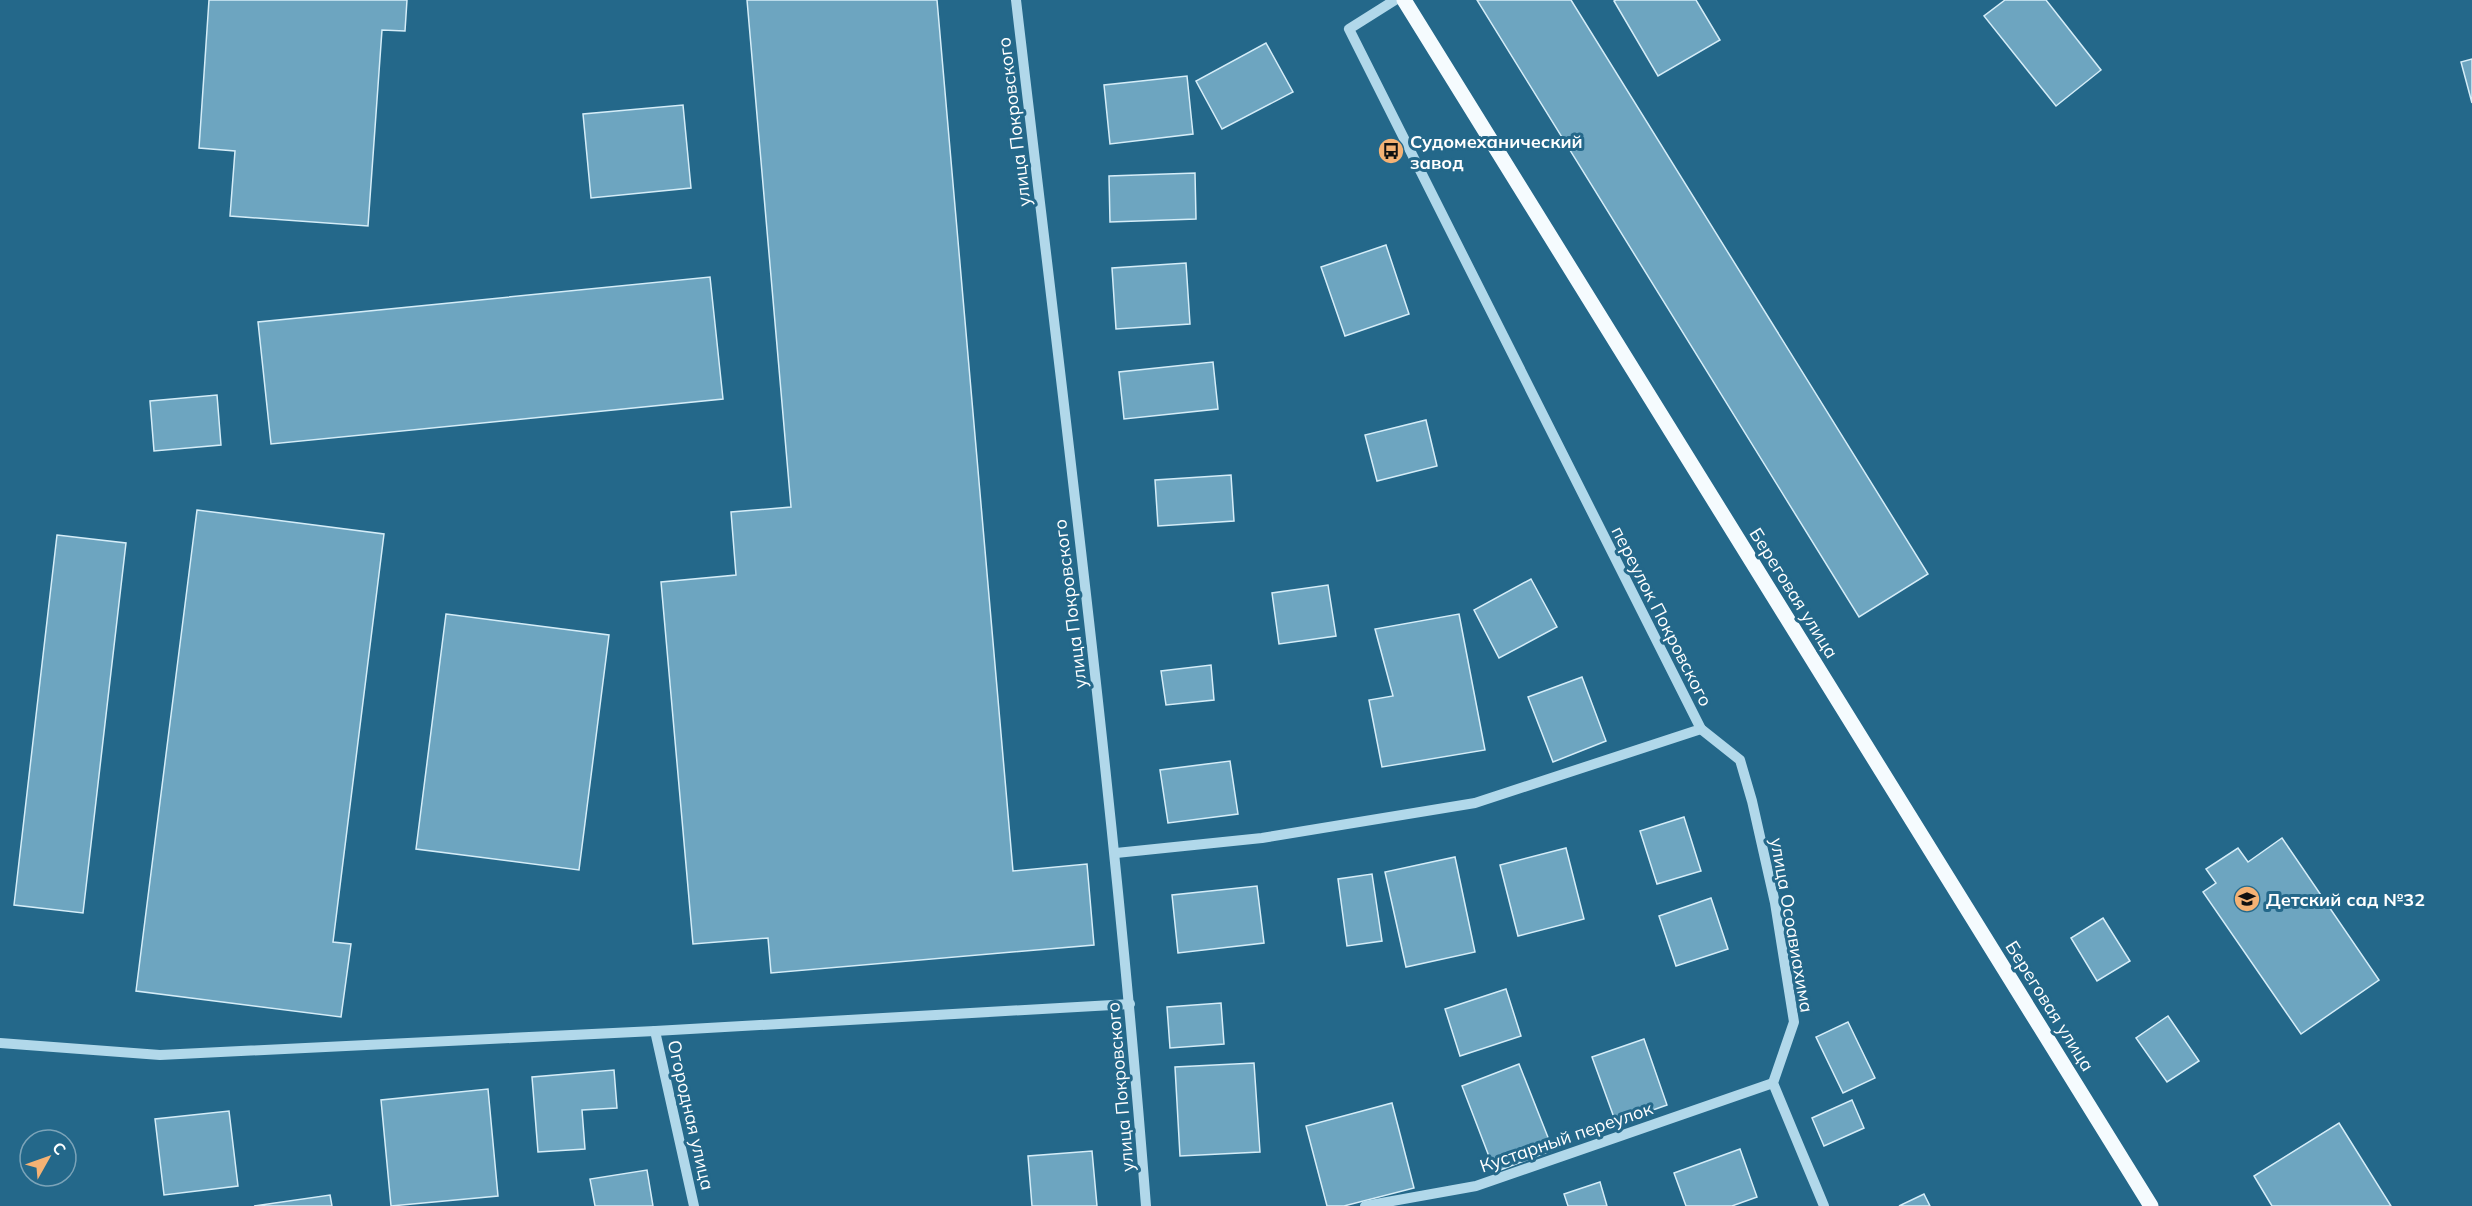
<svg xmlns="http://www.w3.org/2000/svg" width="2472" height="1206" font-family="Mulish,sans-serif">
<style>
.building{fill:#6da5c0;stroke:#d5edf8;stroke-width:1.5}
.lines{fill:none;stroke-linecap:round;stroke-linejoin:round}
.minor{stroke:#b1d8ea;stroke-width:10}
.major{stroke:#f5fbfe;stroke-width:15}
.labels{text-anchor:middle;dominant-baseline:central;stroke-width:6;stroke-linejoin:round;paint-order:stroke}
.street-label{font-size:18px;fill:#fff;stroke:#24688a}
.poi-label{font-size:18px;font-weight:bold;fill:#fff;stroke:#24688a;text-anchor:start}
</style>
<rect width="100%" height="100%" fill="#24688a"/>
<g class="building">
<polygon points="209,0 407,0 405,31 382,30 368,226 230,216 235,151 199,148"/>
<polygon points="747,0 937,0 1013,871 1087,864 1094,945 771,973 768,938 693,944 661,582 736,575 731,512 791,507"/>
<polygon points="1477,0 1571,0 1928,574 1859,617"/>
<polygon points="1616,0 1696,0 1720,40 1658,76 1614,1"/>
<polygon points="2005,0 2046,0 2101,70 2056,106 1984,16"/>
<polygon points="1266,43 1293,92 1222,129 1196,81"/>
<polygon points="2472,59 2472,103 2461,62"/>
<polygon points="1187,76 1193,134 1110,144 1104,85"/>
<polygon points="683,105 691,188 591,198 583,114"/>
<polygon points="1195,173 1196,219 1110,222 1109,176"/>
<polygon points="1386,245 1409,314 1345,336 1321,267"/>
<polygon points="1186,263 1190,324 1116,329 1112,268"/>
<polygon points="710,277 723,399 271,444 258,322"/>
<polygon points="1213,362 1218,409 1124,419 1119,372"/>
<polygon points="217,395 221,445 154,451 150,401"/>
<polygon points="1426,420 1437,466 1377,481 1365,435"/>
<polygon points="1231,475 1234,521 1158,526 1155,480"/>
<polygon points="197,510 384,534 333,942 351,944 341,1017 136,991"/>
<polygon points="57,535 126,543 83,913 14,905"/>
<polygon points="1531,579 1557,627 1499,658 1474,610"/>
<polygon points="1328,585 1336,636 1279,644 1272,593"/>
<polygon points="446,614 609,635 579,870 416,849"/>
<polygon points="1459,614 1485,750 1382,767 1369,700 1393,696 1375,629"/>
<polygon points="1211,665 1214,700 1166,705 1161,671"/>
<polygon points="1582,677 1606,741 1553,762 1528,697"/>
<polygon points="1230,761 1238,814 1168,823 1160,770"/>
<polygon points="1684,817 1701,871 1657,884 1640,831"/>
<polygon points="2282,838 2379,980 2301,1034 2203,892 2216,883 2206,869 2238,848 2248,862"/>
<polygon points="1566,848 1584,919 1518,936 1500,865"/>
<polygon points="1455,857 1475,952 1406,967 1385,872"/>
<polygon points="1372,874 1382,941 1347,946 1338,879"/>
<polygon points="1257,886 1264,943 1178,953 1172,895"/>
<polygon points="1711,898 1728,949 1676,966 1659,916"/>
<polygon points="2103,918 2130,961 2097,981 2071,938"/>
<polygon points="1506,989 1521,1036 1460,1056 1445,1009"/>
<polygon points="1221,1003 1224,1044 1170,1048 1167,1007"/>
<polygon points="2168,1016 2199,1061 2167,1082 2136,1038"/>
<polygon points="1848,1022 1875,1078 1843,1093 1816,1037"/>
<polygon points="1644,1039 1667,1105 1616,1123 1592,1057"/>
<polygon points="1254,1063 1260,1152 1180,1156 1175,1067"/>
<polygon points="1519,1064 1553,1150 1495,1172 1462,1086"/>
<polygon points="614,1070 617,1108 582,1110 585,1149 538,1152 532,1077"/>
<polygon points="488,1089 498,1196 391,1206 381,1100"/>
<polygon points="1852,1100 1864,1128 1824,1146 1812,1118"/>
<polygon points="1392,1103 1414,1188 1344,1206 1327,1206 1306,1126"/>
<polygon points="229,1111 238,1186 164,1195 155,1119"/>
<polygon points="2339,1123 2391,1206 2272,1206 2254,1176"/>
<polygon points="1740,1149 1757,1197 1732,1206 1686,1206 1674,1173"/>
<polygon points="1092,1151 1097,1206 1032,1206 1028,1156"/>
<polygon points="647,1170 653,1206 595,1206 590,1179"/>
<polygon points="1600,1182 1607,1206 1568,1206 1564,1194"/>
<polygon points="1924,1194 1930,1206 1899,1206"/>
<polygon points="330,1195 332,1206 254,1206"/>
</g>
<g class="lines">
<g class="minor">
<path d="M1016 0C1063 402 1115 803 1146 1206"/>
<polyline points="1701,729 1740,760 1752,801 1775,903 1794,1022 1773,1083 1824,1206"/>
<polyline points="1116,853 1262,838 1475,803 1701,729 1349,29 1395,0"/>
<polyline points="655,1031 694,1206"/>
<polyline points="0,1043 160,1055 655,1031 1130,1004"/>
<polyline points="1365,1206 1476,1186 1773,1083"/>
</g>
<polyline class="major" points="1404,0 2151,1206"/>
</g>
<defs>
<g id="bus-disc" transform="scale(1.35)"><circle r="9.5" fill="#f5b274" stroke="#24688a"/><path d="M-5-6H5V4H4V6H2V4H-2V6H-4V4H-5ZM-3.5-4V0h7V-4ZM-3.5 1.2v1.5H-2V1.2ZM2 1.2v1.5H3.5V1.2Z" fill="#111"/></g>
<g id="school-disc" transform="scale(1.35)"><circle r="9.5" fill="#f5b274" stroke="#24688a"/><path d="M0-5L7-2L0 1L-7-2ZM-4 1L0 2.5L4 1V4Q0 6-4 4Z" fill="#111"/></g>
</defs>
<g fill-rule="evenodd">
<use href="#bus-disc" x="1391" y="151"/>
<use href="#school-disc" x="2247" y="899"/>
</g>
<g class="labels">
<g class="street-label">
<text transform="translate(1014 122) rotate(-97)">улица Покровского</text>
<text transform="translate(1794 593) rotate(58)">Береговая улица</text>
<text transform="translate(1070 604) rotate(-97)">улица Покровского</text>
<text transform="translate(1662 616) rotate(63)">переулок Покровского</text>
<text transform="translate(1792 925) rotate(80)">улица Осоавиахима</text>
<text transform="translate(2050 1006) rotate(58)">Береговая улица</text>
<text transform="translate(1120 1087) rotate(-95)">улица Покровского</text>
<text transform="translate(691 1115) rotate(77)">Огородная улица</text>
<text transform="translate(1566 1137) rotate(-19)">Кустарный переулок</text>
</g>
<g class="poi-label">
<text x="1410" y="141">Судомеханический<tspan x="1410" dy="21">завод</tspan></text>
<text x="2266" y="899">Детский сад №32</text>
</g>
</g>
<g transform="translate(48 1158) rotate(50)"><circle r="28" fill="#24688a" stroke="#7ca4b9" stroke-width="1.5"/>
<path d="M0-4.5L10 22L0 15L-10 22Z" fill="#f5b274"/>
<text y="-9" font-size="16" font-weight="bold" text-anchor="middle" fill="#ffffff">С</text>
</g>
</svg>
